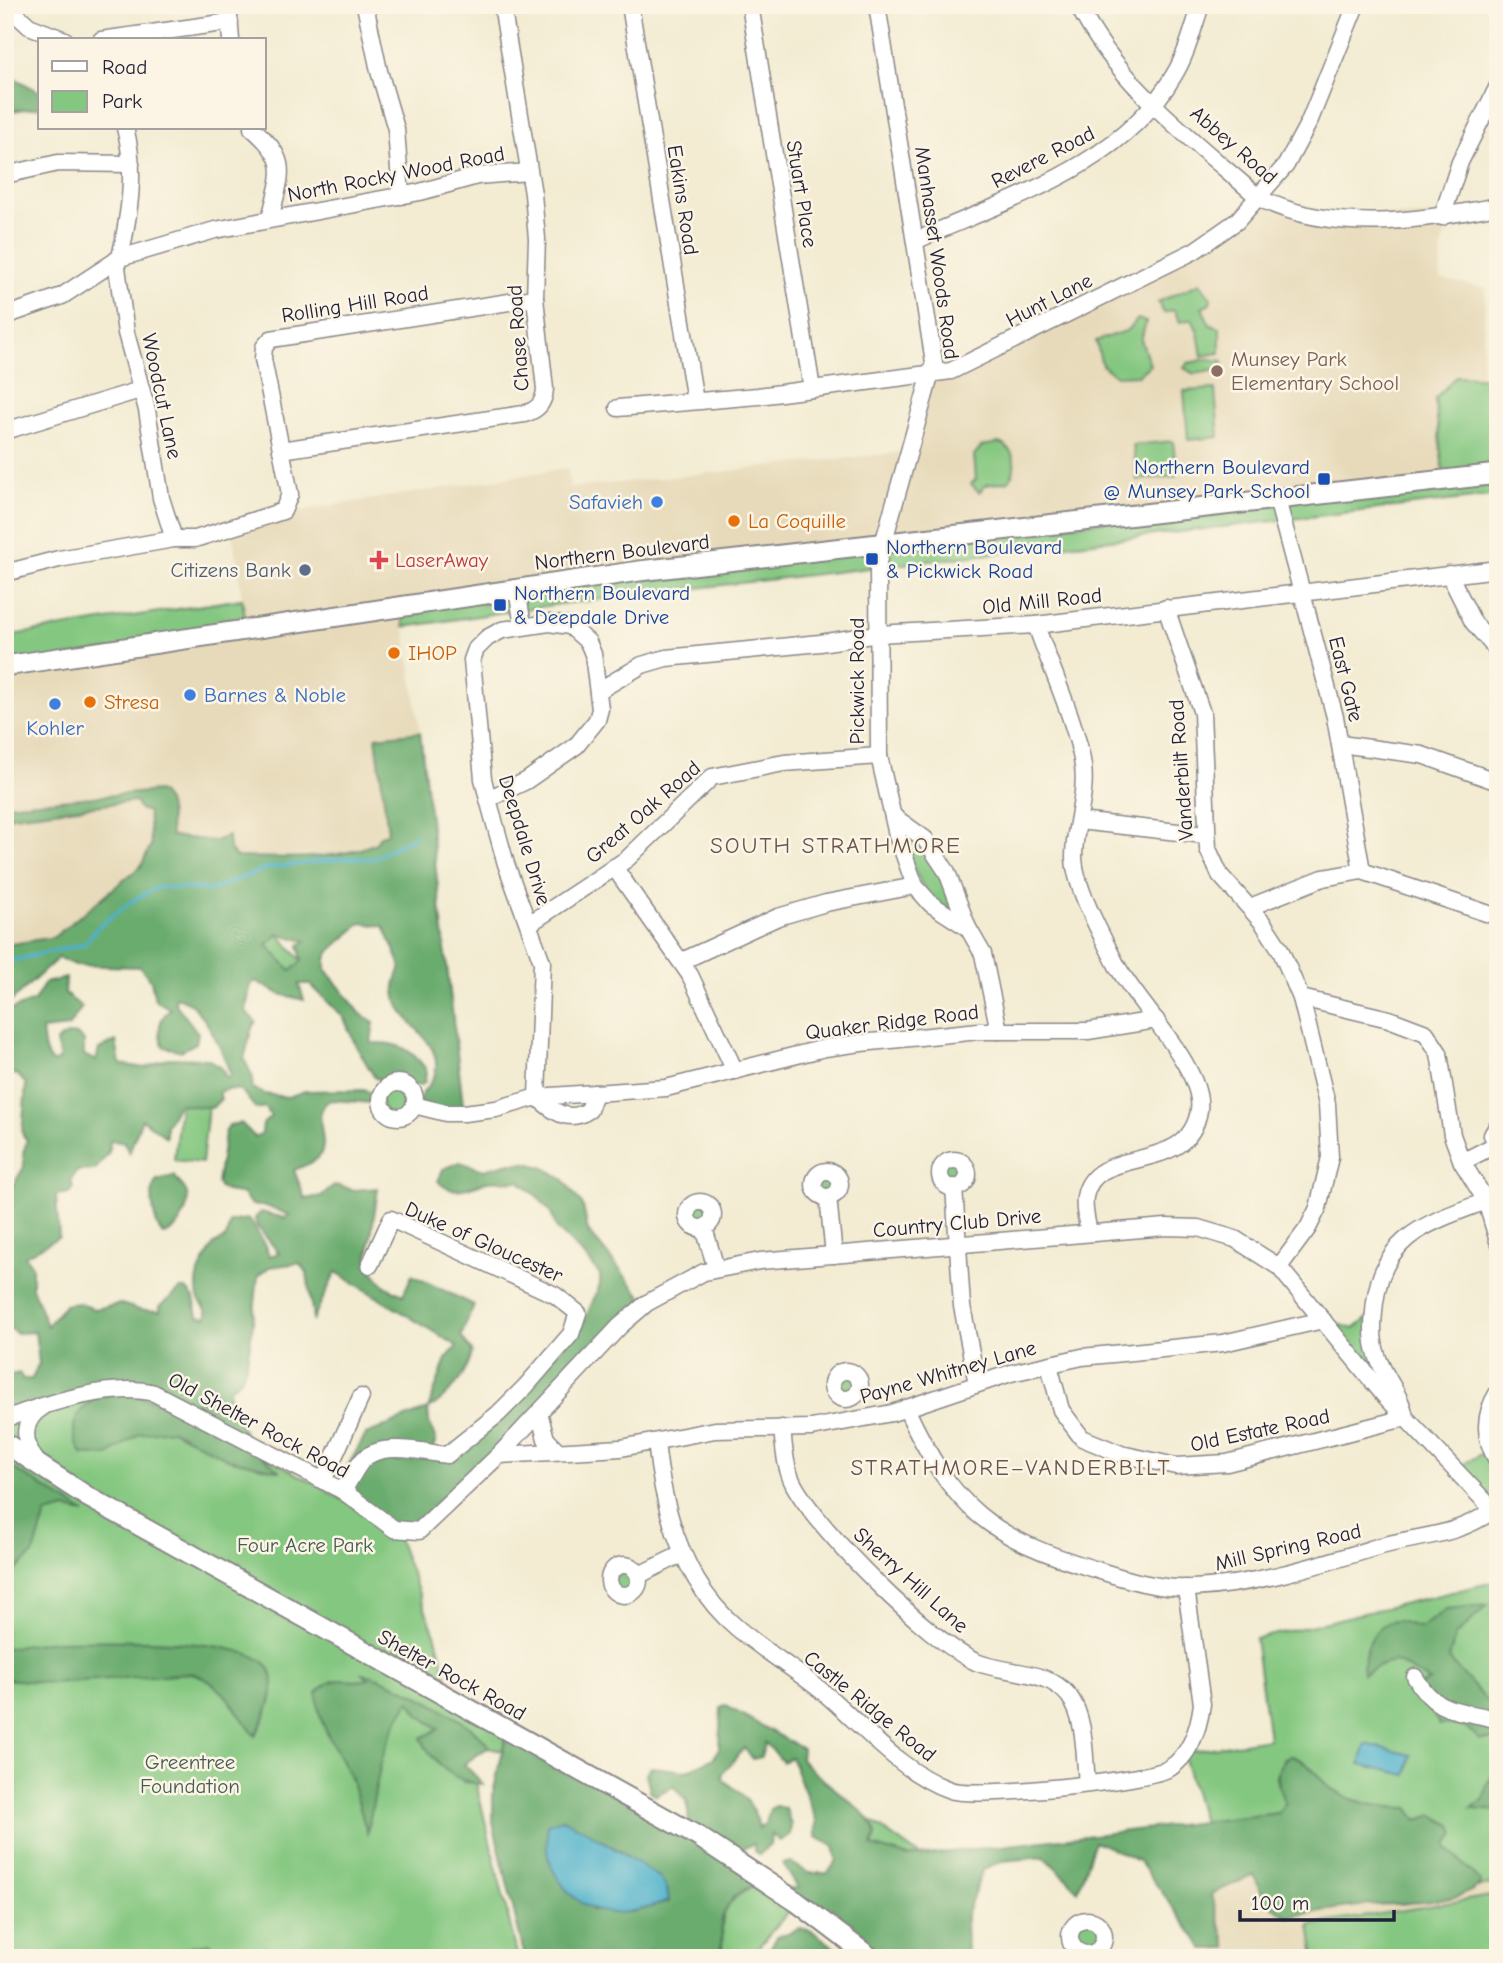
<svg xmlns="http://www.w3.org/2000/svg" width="1503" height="1963" font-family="'Comic Neue',sans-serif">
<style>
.built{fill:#e7daba}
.green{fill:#84c780;stroke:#53745e;stroke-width:2}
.forest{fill:#6bac6e;stroke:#466754;stroke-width:2;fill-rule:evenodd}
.water{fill:#4cb1cb;stroke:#376a83;stroke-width:2}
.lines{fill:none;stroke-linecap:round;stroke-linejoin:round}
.stream{stroke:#4cb1cb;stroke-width:3.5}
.minor-casing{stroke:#8a8787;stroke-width:19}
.major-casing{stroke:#8a8787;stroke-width:23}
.minor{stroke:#fff;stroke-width:16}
.major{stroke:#fff;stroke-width:19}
.education-dot{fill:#8d6e63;stroke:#fcf5e5;stroke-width:2.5}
.transit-dot{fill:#1a4fb4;stroke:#fcf5e5;stroke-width:2.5}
.shop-dot{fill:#3f7fe0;stroke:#fcf5e5;stroke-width:2.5}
.food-dot{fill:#e8710a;stroke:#fcf5e5;stroke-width:2.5}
.health-dot{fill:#e0444e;stroke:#fcf5e5;stroke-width:2.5}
.service-dot{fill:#5c6f8a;stroke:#fcf5e5;stroke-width:2.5}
.labels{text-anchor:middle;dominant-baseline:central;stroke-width:5;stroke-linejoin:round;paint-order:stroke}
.street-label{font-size:21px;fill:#22223b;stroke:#fcf5e5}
.education-label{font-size:21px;fill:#785e54;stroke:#fcf5e5;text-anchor:start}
.transit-label{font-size:21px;fill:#164399;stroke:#fcf5e5;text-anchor:start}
.shop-label{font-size:21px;fill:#366cbe;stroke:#fcf5e5;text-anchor:end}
.food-label{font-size:21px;fill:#c56008;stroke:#fcf5e5;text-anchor:start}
.health-label{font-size:21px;fill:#be3a42;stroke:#fcf5e5;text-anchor:start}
.service-label{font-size:21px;fill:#4e5e75;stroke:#fcf5e5;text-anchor:end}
.park-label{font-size:21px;fill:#445c53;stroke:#fcf5e5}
.neighbourhood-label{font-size:23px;letter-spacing:2px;fill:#69554f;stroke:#fcf5e5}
</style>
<rect width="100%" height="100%" fill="#fcf5e5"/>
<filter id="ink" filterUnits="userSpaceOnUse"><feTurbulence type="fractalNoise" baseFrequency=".0143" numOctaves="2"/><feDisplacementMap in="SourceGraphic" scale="14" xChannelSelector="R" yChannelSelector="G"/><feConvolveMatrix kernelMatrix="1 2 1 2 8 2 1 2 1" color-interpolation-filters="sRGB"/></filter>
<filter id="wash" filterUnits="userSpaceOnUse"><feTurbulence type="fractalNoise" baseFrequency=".00686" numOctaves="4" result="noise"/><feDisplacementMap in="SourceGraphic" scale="28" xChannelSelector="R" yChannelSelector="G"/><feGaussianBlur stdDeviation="1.57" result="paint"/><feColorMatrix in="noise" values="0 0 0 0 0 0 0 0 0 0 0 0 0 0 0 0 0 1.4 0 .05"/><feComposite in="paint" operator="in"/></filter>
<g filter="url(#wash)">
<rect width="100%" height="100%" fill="#f3ecd3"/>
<g class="built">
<polygon points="1259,198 1301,213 1451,216 1442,244 1440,279 1486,288 1481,377 1456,376 1444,480 402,607 420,732 376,738 388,832 376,843 364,849 330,854 236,857 222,839 176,838 170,836 170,829 156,858 55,940 5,945 5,666 247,629 232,532 278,524 297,511 568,468 570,488 911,451 933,374 1194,251"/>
<polygon points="1254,1875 1264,1900 1288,1917 1498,1884 1498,1958 1230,1958 1210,1894"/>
</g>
<g class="green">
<polygon points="1200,283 1211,298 1210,304 1202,308 1210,325 1220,328 1220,353 1202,356 1198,332 1192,319 1180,322 1174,310 1164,313 1158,302"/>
<polygon points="1138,319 1146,322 1141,340 1150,365 1138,375 1116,376 1102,365 1096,341 1126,331"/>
<polygon points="1208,359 1223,361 1223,369 1194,374 1184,368 1188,363"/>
<polygon points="1456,376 1498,378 1498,495 560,604 404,627 401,606 1444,480 1435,399"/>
<polygon points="1215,389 1219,437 1188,440 1184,391"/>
<polygon points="1173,441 1177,476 1137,480 1133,445"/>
<path d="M999 443C1016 449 1018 467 1009 481L986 485 979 492 971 484 976 479 974 455 982 446Z"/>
<polygon points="242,599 247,629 5,666 5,636"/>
<polygon points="908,824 963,912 931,904 897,835"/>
<polygon points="278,934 302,961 291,971 266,945"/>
<circle cx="398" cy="1100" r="17"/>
<polygon points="180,1104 208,1107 202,1163 174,1160"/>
<circle cx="954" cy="1173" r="14"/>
<circle cx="827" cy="1184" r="13"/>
<circle cx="700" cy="1215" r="13"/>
<polygon points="1373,1314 1373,1332 1401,1400 1323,1320 1354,1329"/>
<circle cx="846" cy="1385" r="14"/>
<polygon points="154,1393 394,1529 436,1637 454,1702 507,1732 502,1751 489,1747 473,1729 441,1710 463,1782 476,1783 518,1958 5,1958 5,1412"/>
<polygon points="1488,1450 1498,1467 1498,1512 1455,1469"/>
<circle cx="624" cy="1580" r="15"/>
<path d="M1498 1581V1884L1478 1887 1481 1882 1465 1869 1422 1819 1417 1820 1408 1808C1384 1808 1348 1803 1329 1787 1316 1775 1309 1761 1291 1756L1283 1760C1282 1764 1278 1771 1277 1776 1277 1790 1292 1803 1278 1813L1203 1822 1183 1756 1186 1752 1269 1739 1255 1639Z"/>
<polygon points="869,1819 920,1856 909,1857 872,1846 876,1835"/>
<path d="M764 1879 797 1902 749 1958H712L721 1953C724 1945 722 1940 722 1931 721 1902 741 1892 764 1879Z"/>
<polygon points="1498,1895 1498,1958 1315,1958 1310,1925"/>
<circle cx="1087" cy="1937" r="17"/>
</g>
<g class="forest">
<polygon points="5,73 40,92 40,107 5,112"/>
<path d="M420 732 464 1113 427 1108 419 1101C422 1089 435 1083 436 1068 439 1035 394 1022 395 988 395 981 399 973 401 966L384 926 361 923 330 951 326 959V970L361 1014 374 1023 371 1043C398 1042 410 1048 426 1069L425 1082 420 1086 375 1078 355 1044 344 1018 310 984H299L304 1000 280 994 255 981 250 986 246 1012 256 1022 252 1028 244 1059 253 1078 252 1088 264 1094 288 1097 305 1091 364 1090 374 1094 377 1099 373 1103 330 1100C306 1116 337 1145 314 1161 308 1165 300 1167 294 1170L305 1199 321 1196 335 1185 355 1190 378 1188 367 1265 385 1286 403 1295 412 1275 474 1305 461 1336 472 1351C470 1372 446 1399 428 1409L429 1422 436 1440 431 1453 447 1455 498 1414 582 1326 600 1285V1275L590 1262 557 1229 550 1211 539 1198 519 1181C508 1183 495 1178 485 1182 471 1187 450 1197 438 1181L443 1169 460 1162 484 1170 510 1163H528L545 1168 564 1180 583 1206 588 1231 647 1303 620 1326 435 1519C398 1551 370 1506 336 1487L366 1434 428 1409 446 1359 457 1346 336 1272 313 1319 307 1272 299 1263 270 1267 258 1276C255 1299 251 1361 241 1378 239 1382 233 1386 229 1389 229 1408 241 1421 246 1439H243L280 1471 228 1459 172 1430 139 1434 107 1456 82 1454C74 1441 70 1427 79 1414 108 1373 160 1408 195 1412L154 1393 138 1390 5 1412V1376L19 1373 23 1379H32L39 1363 35 1332 16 1333 5 1324V1199L24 1167 23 1153 27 1141 22 1133 26 1084 17 1074 5 1075V1023L10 1010 34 1001 45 983 66 978 65 994 82 1007 68 1027 42 1030C44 1042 43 1056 54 1063L60 1058 56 1042C65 1034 76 1030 84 1041V1055L96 1061 99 1049 116 1041 120 1064 145 1068 168 1058 208 1059 222 1069 226 1077 231 1076C223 1052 203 1002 176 997L175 1003 198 1033 196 1043 181 1051 164 1047C157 1032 157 1019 171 1009L155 1000 151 980 140 967 75 965 58 958 5 1007V945L54 937 141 866 151 845 148 812 139 809 135 801 5 817V805L158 791C173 801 169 821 171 836L215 841 228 836 229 848 236 857C281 857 335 862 376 843L379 837 388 832 376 737ZM278 934 306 941 299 945 302 961 291 971 267 945ZM227 1089 241 1090 256 1109 265 1107 271 1116 263 1124 262 1133 255 1137 241 1123 229 1125 225 1133 217 1183C223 1195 232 1190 243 1194 255 1213 256 1202 272 1208 278 1210 284 1213 289 1215L285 1218 261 1212 255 1218 257 1226 279 1253 270 1256 252 1222 246 1219 230 1222 226 1238 214 1244C205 1261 193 1275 198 1297 201 1306 208 1307 207 1317L198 1316 194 1298 186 1289H181L160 1306V1311L140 1310 121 1304 94 1309 79 1303 65 1305 47 1326 32 1287V1266L25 1256 59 1237 56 1195 69 1193 73 1188 71 1180 77 1171 95 1170 109 1152 110 1141 124 1142 129 1153 142 1119 166 1137V1126L178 1104 212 1108 221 1099 219 1092Z"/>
<path d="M174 1176C178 1183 185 1186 187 1194 190 1209 178 1232 163 1235 155 1227 147 1192 157 1180Z"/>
<polygon points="5,1463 85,1513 66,1509 46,1514 34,1553 15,1571 5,1570"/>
<path d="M1488 1605 1455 1636 1449 1659 1486 1700 1498 1706V1739L1479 1740C1470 1726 1456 1723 1439 1725 1433 1710 1420 1704 1416 1688L1430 1681C1394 1666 1407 1651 1363 1674 1363 1655 1371 1624 1395 1621 1404 1620 1412 1628 1422 1627L1446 1609Z"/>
<path d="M55 1641C97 1641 240 1635 267 1665 282 1683 265 1719 255 1736 234 1709 226 1685 192 1673L52 1683 5 1679V1648Z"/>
<path d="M363 1673C395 1682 472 1720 489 1747L464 1764 483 1784C454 1783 433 1763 421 1738L439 1729 419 1715 410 1701C378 1743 378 1784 367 1833 361 1814 357 1793 349 1775 336 1746 317 1726 317 1693 338 1670 346 1686 369 1679Z"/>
<path d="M725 1705 802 1749 801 1759C818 1781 874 1811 876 1835L872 1846 909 1857 1278 1813 1285 1804C1278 1787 1271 1765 1291 1756 1309 1761 1315 1775 1329 1787 1348 1803 1384 1808 1408 1808L1417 1820 1433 1815 1452 1825 1455 1834 1447 1844 1448 1849 1481 1882C1467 1906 1385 1903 1359 1906 1335 1908 1312 1913 1288 1917L1264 1900 1254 1875 1211 1894 1227 1948 1204 1949 1139 1861 1095 1841 1078 1890 1045 1857 1002 1861 983 1869 966 1916 967 1958H871L780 1890 798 1888 783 1864 790 1862 809 1873H828L837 1860 834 1846 816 1837V1820L791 1757 783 1762 765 1743 761 1757 753 1759 744 1748 722 1774 723 1780C742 1792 755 1805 759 1828L765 1824 770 1809 776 1806 786 1809 791 1825 790 1835 780 1841 771 1834 770 1845 759 1855 754 1851V1844L736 1851 689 1823 687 1801 674 1786 656 1795 650 1791 646 1773 651 1767 687 1771 714 1758 719 1748 721 1707Z"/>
<path d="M507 1732 764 1879 734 1896 722 1917 721 1953 712 1958H525L493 1823V1793ZM563 1820 622 1852 667 1888 669 1902 633 1912 592 1910Z"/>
<polygon points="1498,1769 1498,1811 1471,1809 1484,1799 1487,1784"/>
<polygon points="800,1928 812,1931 849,1958 764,1958 777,1937"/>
<polygon points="210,1943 230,1958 177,1958 191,1946"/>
</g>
<g class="water">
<polygon points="1366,1744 1411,1755 1406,1775 1360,1764"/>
<path d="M562 1819 585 1830 659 1877 667 1888 669 1901C625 1917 588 1923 559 1880 546 1862 545 1845 548 1824Z"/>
</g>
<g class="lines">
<polyline class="stream" points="5,965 14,960 84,944 99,926 132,901 158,887 211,890 267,868 348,858 373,859 415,836"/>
</g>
</g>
<g filter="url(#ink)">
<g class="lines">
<g class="minor-casing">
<g id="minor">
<polyline points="6,5 29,26 65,40"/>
<polyline points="228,5 231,40"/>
<polyline points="365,5 379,71 396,129 401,196"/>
<polyline points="630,5 695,401"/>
<polyline points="750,5 812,389"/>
<polyline points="877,5 934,362 878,562 879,756 897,835 915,886 931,904 968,928"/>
<path d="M1078 5C1118 85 1193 140 1259 198 1333 235 1420 221 1498 206"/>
<polyline points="101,40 230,22"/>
<path d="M252 128C291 162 281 172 270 219"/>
<polyline points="5,175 58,163 131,164"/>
<polyline points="1442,217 1460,162 1498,86"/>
<path d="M915 241C1007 199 1120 168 1174 75 1187 54 1193 28 1201 5"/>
<path d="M120 258C129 215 137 171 125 128"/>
<polyline points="116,260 126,333 147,410 161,498 174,539"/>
<polyline points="5,316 62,296 120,258 215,230 420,192 477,176 529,172"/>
<polyline points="618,408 758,396 951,371 1194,251 1237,221 1286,165 1309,122 1356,5"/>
<polyline points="5,431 140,390"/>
<path d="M281 450 524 414C538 410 544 403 545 389L535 298 537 239 533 194 502 5"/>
<polyline points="1277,499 1335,717 1362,871"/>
<polyline points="5,573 59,559 174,539 195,539 283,511 290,494 263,359 264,347 271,339 535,298"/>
<polyline points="1449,574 1473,622 1498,651"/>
<polyline points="517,589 523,626"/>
<polyline points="1166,608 1202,713 1208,849 1220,875 1263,923 1280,949 1301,998 1327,1104 1330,1157 1318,1208 1308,1228 1279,1267"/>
<path d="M1036 625C1050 666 1078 727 1083 766 1087 797 1074 826 1074 856 1074 886 1102 936 1116 964 1134 1000 1205 1069 1199 1110 1189 1178 1094 1142 1085 1197 1083 1208 1087 1222 1089 1233"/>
<polyline points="598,691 642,665 666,658 820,643 878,634 1036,625 1498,569"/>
<polyline points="1340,744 1422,755 1498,782"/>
<path d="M488 799 526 781 576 746 597 720 600 709 593 654 588 642 570 626 549 623 502 630 487 638 476 649 472 660 483 779 488 799 506 864 542 962 537 1097C552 1111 569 1124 589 1110L595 1093"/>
<polyline points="893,816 925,839 947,872 968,928 983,954 999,1031"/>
<polyline points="1079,821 1205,835"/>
<polyline points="614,867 690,975 735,1071"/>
<polyline points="1250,907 1323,878 1362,871 1498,917"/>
<polyline points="529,924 627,859 712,777 784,763 879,756"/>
<polyline points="682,961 778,917 826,903 915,886"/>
<polyline points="1301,998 1389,1019 1426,1033 1439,1053 1452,1135 1462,1162 1486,1201 1498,1241"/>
<circle cx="398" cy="1100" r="17"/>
<polyline points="414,1105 446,1113 464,1113 496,1109 537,1097 666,1088 825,1048 861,1043 979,1031 1088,1031 1156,1020"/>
<polyline points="1498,1125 1492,1135 1498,1147"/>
<circle cx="954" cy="1174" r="14"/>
<polyline points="1462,1162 1495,1145"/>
<circle cx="827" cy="1184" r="13"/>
<polyline points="954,1187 962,1306 977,1384"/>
<polyline points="828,1197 834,1255"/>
<circle cx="700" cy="1215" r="13"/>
<polyline points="704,1228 716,1268"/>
<path d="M1049 1365 1061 1410 1082 1438 1121 1454 1176 1466 1227 1463 1405 1418C1402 1395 1384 1378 1377 1355 1371 1338 1373 1320 1375 1302 1384 1234 1429 1223 1486 1201"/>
<circle cx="846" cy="1385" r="14"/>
<path d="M1498 1392C1483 1416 1483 1438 1498 1462"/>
<path d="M906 1408C952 1508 990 1538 1094 1569 1125 1579 1160 1590 1193 1588 1254 1585 1315 1566 1374 1548 1420 1534 1451 1539 1494 1510"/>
<polyline points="539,1412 546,1439 558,1451"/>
<path d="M5 1419C44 1404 113 1382 154 1393L343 1491 394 1529 419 1531 499 1455 620 1326 647 1303 704 1272 760 1261 1166 1227 1198 1228 1235 1239 1279 1267 1383 1394 1498 1515"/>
<path d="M782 1428C784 1448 785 1468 794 1485 820 1532 928 1640 976 1662 1005 1674 1048 1669 1069 1696 1086 1719 1084 1755 1087 1783"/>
<path d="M656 1442C663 1509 682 1582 736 1627 765 1652 800 1672 829 1697 865 1729 904 1774 950 1790 975 1799 1149 1781 1170 1768 1191 1754 1199 1727 1202 1704L1186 1588"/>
<polyline points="499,1455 621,1448 715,1430 811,1428 892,1413 1011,1373 1082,1357 1223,1343 1323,1320"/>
<path d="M37 1462C23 1443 20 1421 43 1407"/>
<polyline points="323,1481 361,1397"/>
<path d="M343 1491C349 1482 354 1471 361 1462 379 1440 423 1452 447 1455L498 1414 526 1386 571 1334 578 1313 555 1295 391 1219 370 1265"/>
<circle cx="624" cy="1580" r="15"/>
<polyline points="639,1575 682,1554"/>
<path d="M1415 1677C1436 1715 1459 1709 1498 1720"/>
<circle cx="1087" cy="1937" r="17"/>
</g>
</g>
<g class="major-casing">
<g id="major">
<polyline points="5,666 639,571 1498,474"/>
<polyline points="5,1443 88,1497 699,1837 797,1902 871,1958"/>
</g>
</g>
<use href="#minor" class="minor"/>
<use href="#major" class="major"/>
</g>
</g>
<circle class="education-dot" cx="1217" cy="371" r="7"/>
<g class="transit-dot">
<rect x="1317" y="472" width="14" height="14" rx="3.5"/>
<rect x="865" y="552" width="14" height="14" rx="3.5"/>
<rect x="493" y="598" width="14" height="14" rx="3.5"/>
</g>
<g class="shop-dot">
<circle cx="657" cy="502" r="7"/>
<circle cx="190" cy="695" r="7"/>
<circle cx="55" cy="704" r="7"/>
</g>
<g class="food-dot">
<circle cx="734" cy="521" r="7"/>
<circle cx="394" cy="653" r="7"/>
<circle cx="90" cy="702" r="7"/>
</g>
<path class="health-dot" d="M375.5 549.5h7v7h7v7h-7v7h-7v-7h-7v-7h7z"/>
<circle class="service-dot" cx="305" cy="570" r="7"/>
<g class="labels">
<g class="street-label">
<text transform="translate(1234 145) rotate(41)">Abbey Road</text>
<text transform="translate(1043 157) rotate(-27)">Revere Road</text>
<text transform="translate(396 174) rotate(-11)">North Rocky Wood Road</text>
<text transform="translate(802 194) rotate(81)">Stuart Place</text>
<text transform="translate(683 200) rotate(81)">Eakins Road</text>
<text transform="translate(937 253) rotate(82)">Manhasset Woods Road</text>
<text transform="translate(1049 300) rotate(-27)">Hunt Lane</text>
<text transform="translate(355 304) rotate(-9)">Rolling Hill Road</text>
<text transform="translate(518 338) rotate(-94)">Chase Road</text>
<text transform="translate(162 396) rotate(78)">Woodcut Lane</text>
<text transform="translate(622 552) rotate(-7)">Northern Boulevard</text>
<text transform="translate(1042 601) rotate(-6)">Old Mill Road</text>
<text transform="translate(1346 679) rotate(76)">East Gate</text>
<text transform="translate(857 681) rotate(-90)">Pickwick Road</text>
<text transform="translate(1181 770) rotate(-94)">Vanderbilt Road</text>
<text transform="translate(643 812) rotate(-41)">Great Oak Road</text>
<text transform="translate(525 840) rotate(73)">Deepdale Drive</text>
<text transform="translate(892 1022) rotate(-7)">Quaker Ridge Road</text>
<text transform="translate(957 1223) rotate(-5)">Country Club Drive</text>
<text transform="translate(484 1242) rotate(24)">Duke of Gloucester</text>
<text transform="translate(948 1372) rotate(-16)">Payne Whitney Lane</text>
<text transform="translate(259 1425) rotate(28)">Old Shelter Rock Road</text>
<text transform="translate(1260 1430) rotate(-12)">Old Estate Road</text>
<text transform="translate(1288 1547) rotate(-13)">Mill Spring Road</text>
<text transform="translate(911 1580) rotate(42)">Sherry Hill Lane</text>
<text transform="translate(452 1675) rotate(29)">Shelter Rock Road</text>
<text transform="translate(870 1706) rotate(39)">Castle Ridge Road</text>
</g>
<g class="education-label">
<text x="1231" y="359">Munsey Park<tspan x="1231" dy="24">Elementary School</tspan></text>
</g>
<g class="transit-label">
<text x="1310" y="467" text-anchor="end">Northern Boulevard<tspan x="1310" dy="24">@ Munsey Park School</tspan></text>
<text x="886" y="547">Northern Boulevard<tspan x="886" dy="24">&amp; Pickwick Road</tspan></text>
<text x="514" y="593">Northern Boulevard<tspan x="514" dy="24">&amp; Deepdale Drive</tspan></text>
</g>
<g class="shop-label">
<text x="643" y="502">Safavieh</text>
<text x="204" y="695" text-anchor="start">Barnes &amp; Noble</text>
<text x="55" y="728" text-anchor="middle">Kohler</text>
</g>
<g class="food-label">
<text x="748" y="521">La Coquille</text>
<text x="408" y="653">IHOP</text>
<text x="104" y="702">Stresa</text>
</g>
<g class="health-label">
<text x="395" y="560">LaserAway</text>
</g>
<g class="service-label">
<text x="291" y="570">Citizens Bank</text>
</g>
<g class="park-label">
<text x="305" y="1545">Four Acre Park</text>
<text x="190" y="1762">Greentree<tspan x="190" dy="24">Foundation</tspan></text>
</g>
<g class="neighbourhood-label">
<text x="836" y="845">SOUTH STRATHMORE</text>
<text x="1011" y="1467">STRATHMORE–VANDERBILT</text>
</g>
</g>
<rect width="1503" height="1963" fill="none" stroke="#fcf5e5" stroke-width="28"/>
<rect x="38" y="38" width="228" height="91" fill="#fcf5e5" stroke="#a5a1a1" stroke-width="2"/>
<rect x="52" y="61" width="35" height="10" fill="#ffffff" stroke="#a5a1a1" stroke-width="2"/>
<text x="102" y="74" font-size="21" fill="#22223b">Road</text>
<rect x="52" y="91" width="35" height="21" fill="#84c780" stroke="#a5a1a1" stroke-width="2"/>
<text x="102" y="108" font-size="21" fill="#22223b">Park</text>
<path d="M1240 1910v10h154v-10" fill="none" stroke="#22223b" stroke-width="3.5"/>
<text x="1251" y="1910" font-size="21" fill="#22223b" stroke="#fcf5e5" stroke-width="5" paint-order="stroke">100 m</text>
</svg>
